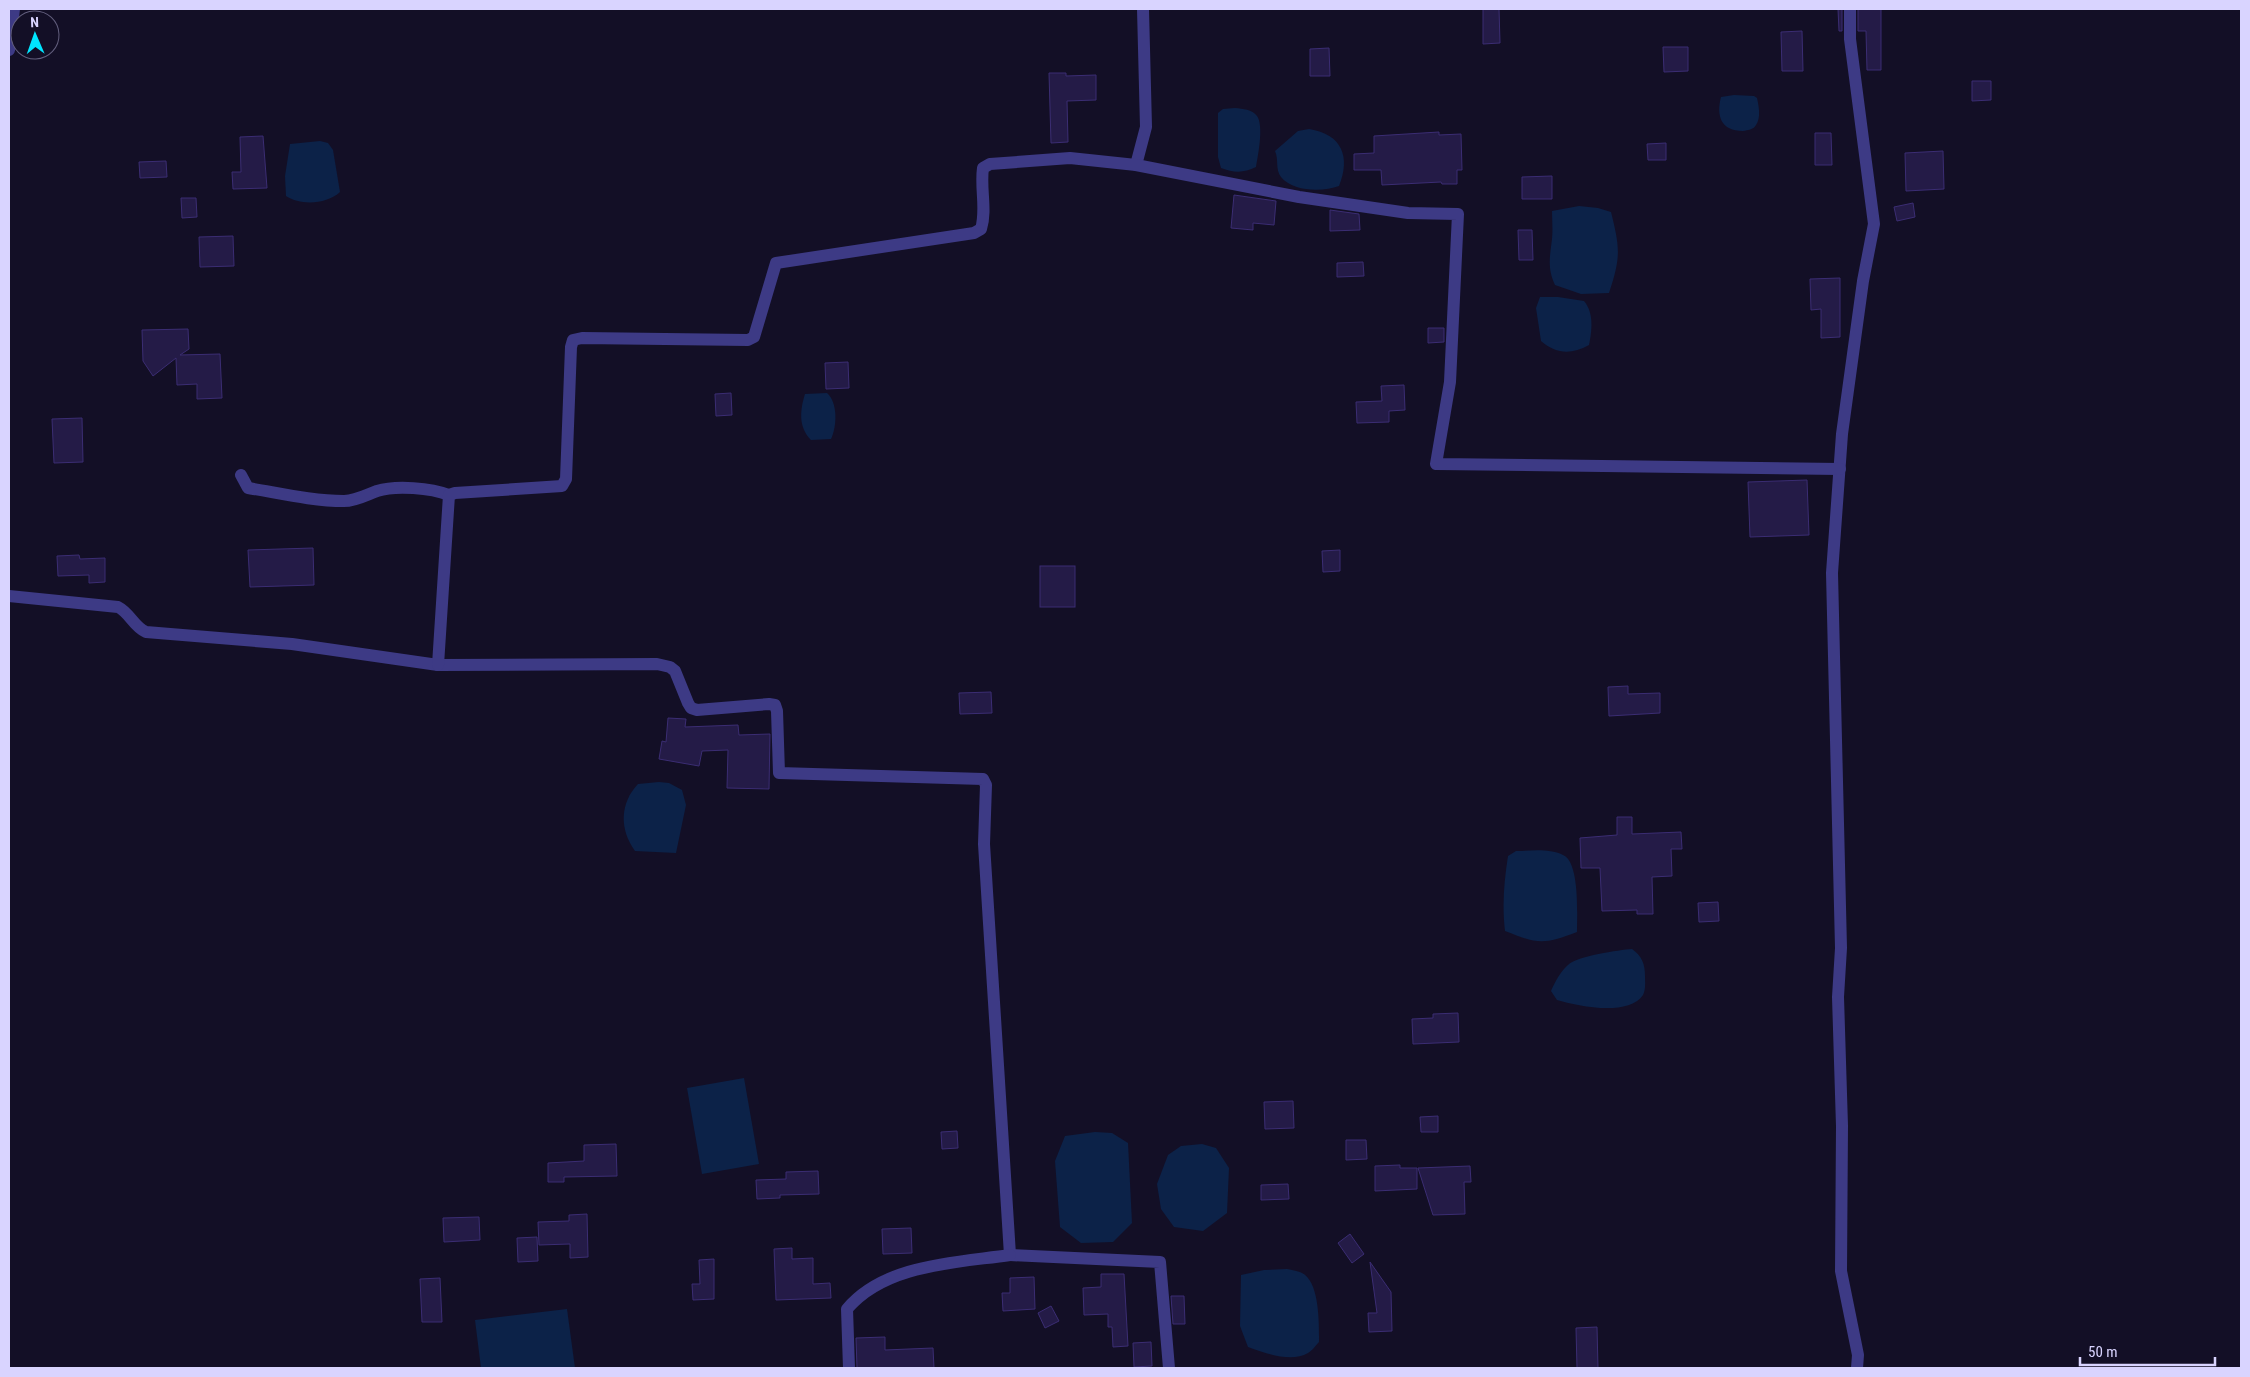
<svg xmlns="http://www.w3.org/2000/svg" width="2250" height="1377" font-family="'Roboto Condensed',sans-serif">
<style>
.water{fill:#0c2248}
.building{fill:#241b47;stroke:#3b2d73}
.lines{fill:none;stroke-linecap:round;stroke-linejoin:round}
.street{stroke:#3d3a85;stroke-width:12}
</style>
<rect width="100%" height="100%" fill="#130f26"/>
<g class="water">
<path d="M1734 95 1754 96 1757 98C1759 107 1761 118 1756 125 1753 130 1748 130 1743 131 1721 131 1716 116 1721 97Z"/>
<path d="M1235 108C1243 109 1252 109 1257 116 1264 126 1258 156 1256 167 1244 173 1234 173 1221 168L1218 157V113L1223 109Z"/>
<path d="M1309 129C1342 134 1351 157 1339 186 1323 192 1293 192 1281 177 1275 169 1279 160 1275 151L1298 131Z"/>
<path d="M320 141 328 143 333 150 340 192C327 204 301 206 286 196L285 176 290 144Z"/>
<path d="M1579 206 1598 208 1611 212C1620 248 1621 257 1609 293L1581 294 1555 285C1547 268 1550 256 1552 239 1553 229 1552 220 1552 211Z"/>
<path d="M1540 297H1558L1584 301C1594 313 1592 330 1589 345 1571 355 1556 354 1541 341L1536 308Z"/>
<path d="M827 393C838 403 837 426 831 439L811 440C798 427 800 410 805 394Z"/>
<path d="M659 782 669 783 682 790 686 805 676 853 635 851C619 829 620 803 638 784Z"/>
<path d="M1516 851C1531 851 1548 848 1563 855 1580 862 1577 915 1577 932 1543 945 1538 944 1505 931 1502 905 1504 882 1508 856Z"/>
<path d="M1632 949C1642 956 1645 964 1645 976 1645 982 1646 989 1643 995 1628 1017 1578 1006 1557 1000L1551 991C1555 982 1560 972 1568 965 1577 956 1619 950 1632 949Z"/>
<polygon points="744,1078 759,1164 702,1174 687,1088"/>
<polygon points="1095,1132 1112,1133 1128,1143 1132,1223 1113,1242 1081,1243 1060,1227 1055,1161 1065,1136"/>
<polygon points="1202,1144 1216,1148 1229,1168 1227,1213 1203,1231 1174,1227 1161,1209 1157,1184 1168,1155 1181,1146"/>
<path d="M1287 1269C1291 1270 1298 1271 1302 1273 1320 1282 1319 1325 1319 1342 1316 1345 1312 1351 1308 1353 1291 1363 1265 1353 1248 1347L1240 1326 1241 1275 1264 1270Z"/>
<polygon points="567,1309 575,1368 481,1368 475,1320"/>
</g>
<g class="building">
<polygon points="1483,9 1499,9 1500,43 1483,44"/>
<polygon points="1838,9 1842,9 1842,31 1839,31"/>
<polygon points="1858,9 1881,9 1881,70 1867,70 1866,31 1858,31"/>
<polygon points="1802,31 1803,71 1782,71 1781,32"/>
<polygon points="1663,47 1688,47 1688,71 1664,72"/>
<polygon points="1329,48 1330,76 1310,76 1310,49"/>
<polygon points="1049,73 1066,73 1066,76 1096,75 1096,100 1067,101 1068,142 1051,143"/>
<polygon points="1972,81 1991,81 1991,100 1972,101"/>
<polygon points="1439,132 1439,135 1461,134 1462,170 1457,170 1457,184 1442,184 1441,182 1382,185 1381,170 1354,170 1354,154 1374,153 1374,136"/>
<polygon points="1815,133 1831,133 1832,165 1815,165"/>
<polygon points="263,136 267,188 233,189 232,172 241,172 240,137"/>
<polygon points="1666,143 1666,160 1648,160 1647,144"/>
<polygon points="1943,151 1944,189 1906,191 1905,153"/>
<polygon points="166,161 167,177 140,178 139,162"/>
<polygon points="1552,176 1552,199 1522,199 1522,177"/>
<polygon points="1234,195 1276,201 1274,225 1253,223 1253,230 1231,228"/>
<polygon points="181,198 196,198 197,217 182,218"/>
<polygon points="1913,203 1915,217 1897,221 1894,207"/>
<polygon points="1330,210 1359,214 1360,230 1330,231"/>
<polygon points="1518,230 1532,230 1533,260 1519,260"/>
<polygon points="233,236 234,266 200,267 199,237"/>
<polygon points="1363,262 1364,276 1337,277 1337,263"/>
<polygon points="1840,278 1840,337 1821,338 1821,309 1811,310 1810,279"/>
<polygon points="1428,328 1444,328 1444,342 1428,343"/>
<polygon points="188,329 189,349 180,355 220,354 222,398 197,399 197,384 177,385 176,358 153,376 143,361 142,330"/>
<polygon points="848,362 849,388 826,389 825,363"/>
<polygon points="1404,385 1405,410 1389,411 1389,422 1357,423 1356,402 1382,401 1381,386"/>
<polygon points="731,393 732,415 716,416 715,394"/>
<polygon points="82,418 83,462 54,463 52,419"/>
<polygon points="1807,480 1809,535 1750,537 1748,482"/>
<polygon points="313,548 314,585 250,587 248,550"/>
<polygon points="1340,550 1340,571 1323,572 1322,551"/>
<polygon points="79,555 80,559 105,558 105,582 89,583 89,575 58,576 57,556"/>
<rect x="1040" y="566" width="35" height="41"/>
<polygon points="1628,686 1628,694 1660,693 1660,713 1609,716 1608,687"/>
<polygon points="991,692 992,713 960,714 959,693"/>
<polygon points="668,718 686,719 685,727 738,725 739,735 770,734 769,789 727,788 728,750 702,751 699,766 659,759 662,741 666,742"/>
<polygon points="1617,817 1632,817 1632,834 1681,832 1682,849 1671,849 1672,876 1652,877 1653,914 1637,914 1637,910 1602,911 1600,868 1581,868 1580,838 1617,835"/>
<polygon points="1718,902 1719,921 1699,922 1698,903"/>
<polygon points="1458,1013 1459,1042 1413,1044 1412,1019 1433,1018 1433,1014"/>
<polygon points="1293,1101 1294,1128 1265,1129 1264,1102"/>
<polygon points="1438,1116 1438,1132 1421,1132 1420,1117"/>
<polygon points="957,1131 958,1148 942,1149 941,1132"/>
<polygon points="1346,1140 1366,1140 1367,1159 1346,1160"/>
<polygon points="616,1144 617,1176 564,1177 564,1182 548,1182 548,1163 584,1161 584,1145"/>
<polygon points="1400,1165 1400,1168 1417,1168 1417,1189 1375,1191 1375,1166"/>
<polygon points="1470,1166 1471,1182 1464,1182 1465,1214 1433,1215 1418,1168"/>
<polygon points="818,1171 819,1194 780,1195 780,1198 757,1199 756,1180 786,1179 786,1172"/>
<polygon points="1288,1184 1289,1199 1261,1200 1261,1185"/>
<polygon points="587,1214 588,1257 570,1258 570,1244 539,1245 538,1222 569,1221 569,1215"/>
<polygon points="479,1217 480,1240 444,1242 443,1218"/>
<polygon points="911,1228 912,1253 883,1254 882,1229"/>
<polygon points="1350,1234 1364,1254 1352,1263 1338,1243"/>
<polygon points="537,1237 538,1261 518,1262 517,1238"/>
<polygon points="792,1248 792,1259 813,1258 813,1284 830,1283 831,1298 776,1300 774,1249"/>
<polygon points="714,1259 714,1299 693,1300 692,1284 700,1284 699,1260"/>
<polygon points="1370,1262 1391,1292 1392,1331 1369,1332 1368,1313 1377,1313"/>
<polygon points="1101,1274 1124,1274 1128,1346 1113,1347 1112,1327 1108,1327 1108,1314 1084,1315 1083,1288 1101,1287"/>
<polygon points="1034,1277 1035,1309 1003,1311 1002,1293 1010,1293 1010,1278"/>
<polygon points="440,1278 442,1322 422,1322 420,1279"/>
<polygon points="1171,1296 1184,1296 1185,1324 1173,1324"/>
<polygon points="1051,1306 1059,1321 1045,1328 1038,1313"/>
<polygon points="1597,1327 1598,1368 1577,1368 1576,1328"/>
<polygon points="885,1337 885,1350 933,1348 934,1368 857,1368 856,1338"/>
<polygon points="1151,1342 1152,1366 1134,1367 1133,1343"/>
</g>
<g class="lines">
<g class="street">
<polyline points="1850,9 1850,39 1874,224 1863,281 1842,434 1832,573 1841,948 1838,997 1842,1126 1841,1271 1858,1355 1857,1368"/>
<polyline points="9,50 14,9"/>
<polyline points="1136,165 1146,127 1143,9"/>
<path d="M241 475 248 488C279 493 312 501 344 501 356 501 366 495 377 491 396 485 431 488 449 495"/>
<path d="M9 596 118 607C130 613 134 627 146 632L292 644 438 665 657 664 670 667 675 671 688 703 691 708 697 710 769 704 775 705 777 711 779 773 983 779 986 785 984 844 1010 1255 1160 1262 1169 1368"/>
<path d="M438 665 449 495 455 493 562 486 566 479 571 347 573 340 582 338 748 340 754 337 776 263 974 233 981 229C987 210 980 188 983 168L990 164 1070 158 1136 165 1299 197 1408 213 1458 214 1450 382 1436 464 1840 469"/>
<path d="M849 1368 847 1309C885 1264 955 1263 1010 1255"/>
</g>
</g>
<rect width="2250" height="1377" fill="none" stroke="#d9d4ff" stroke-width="20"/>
<g transform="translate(35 35) rotate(358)"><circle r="24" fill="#130f26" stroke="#625e7d"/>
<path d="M0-4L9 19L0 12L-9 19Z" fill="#00e5ff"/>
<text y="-8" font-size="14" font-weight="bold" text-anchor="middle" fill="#d9d4ff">N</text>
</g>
<path d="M2080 1357v8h135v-8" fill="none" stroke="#d9d4ff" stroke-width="2.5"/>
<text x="2088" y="1357" font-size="15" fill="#d9d4ff" stroke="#130f26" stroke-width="4" paint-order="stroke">50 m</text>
</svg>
